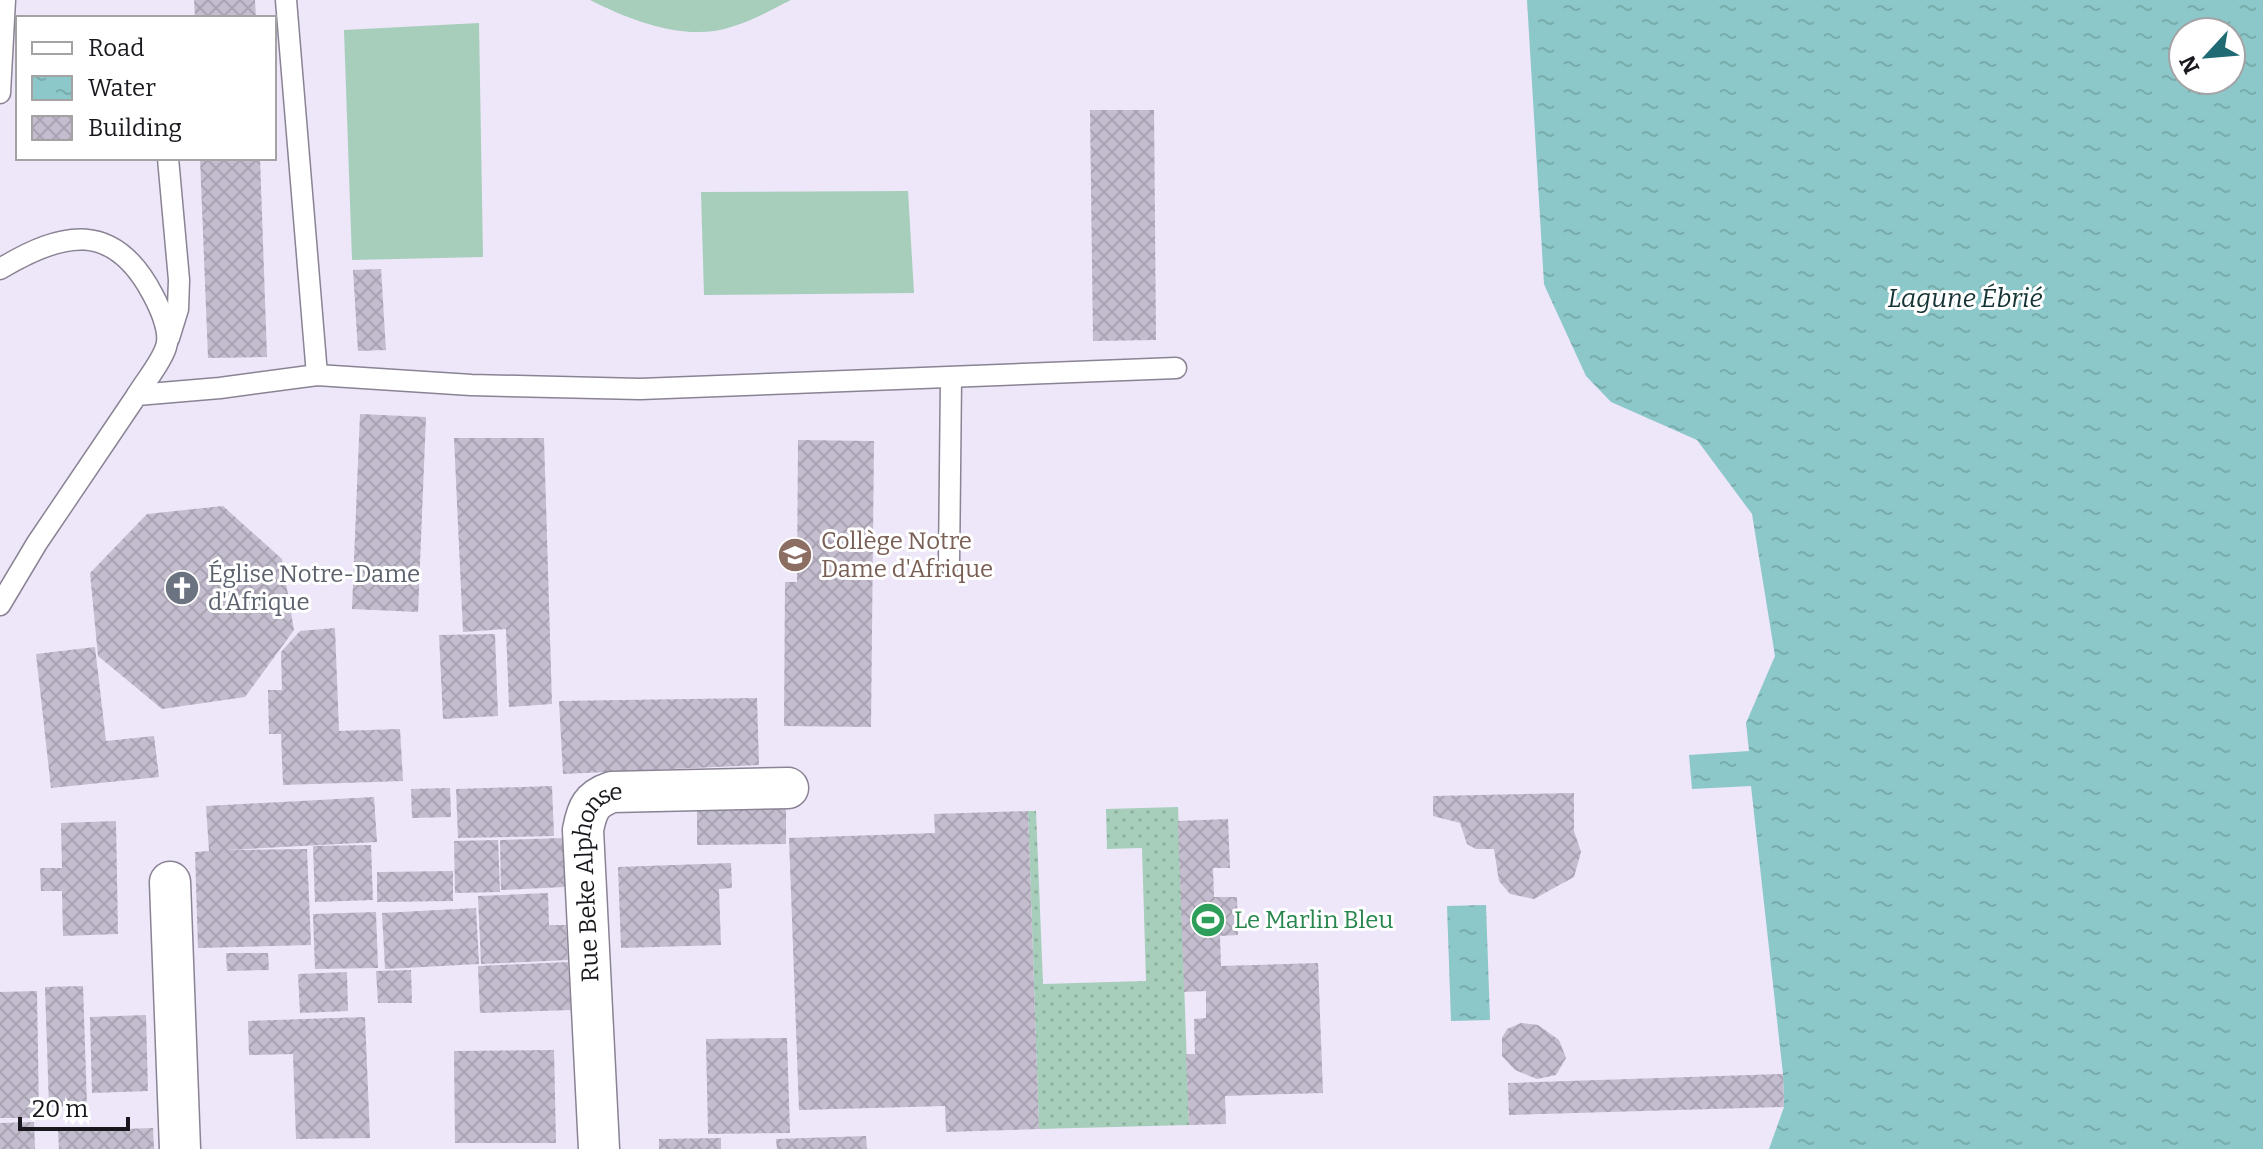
<svg xmlns="http://www.w3.org/2000/svg" width="2263" height="1149" font-family="Bitter,serif">
<style>
.grass{fill:#a6ceba}
.garden{fill:url(#garden-dots)}
.water{fill:url(#water-ripples);fill-rule:evenodd}
.building{fill:url(#building-cross-hatch)}
.lines{fill:none;stroke-linecap:round;stroke-linejoin:round}
.service-casing{stroke:#8a8394;stroke-width:23}
.minor-casing{stroke:#8a8394;stroke-width:43}
.service{stroke:#fff;stroke-width:20}
.minor{stroke:#fff;stroke-width:40}
.labels{text-anchor:middle;dominant-baseline:central;stroke-width:6;stroke-linejoin:round;paint-order:stroke}
.education-label{font-size:24px;fill:#785e54;stroke:#fff;text-anchor:start}
.worship-label{font-size:24px;fill:#5b616d;stroke:#fff;text-anchor:start}
.street-label{font-size:24px;fill:#1a181e;stroke:#fff}
.leisure-label{font-size:24px;fill:#27864d;stroke:#fff;text-anchor:start}
.water-label{font-size:26px;font-style:italic;fill:#143334;stroke:#fff}
</style>
<defs>
<pattern id="garden-dots" width="8" height="8" patternUnits="userSpaceOnUse" patternTransform="scale(2)"><rect width="8" height="8" fill="#a6ceba"/><path d="M2 2h.1M6 6h.1" fill="none" stroke="#8eb09f" stroke-width="1.8" stroke-linecap="round"/></pattern>
<pattern id="water-ripples" width="26" height="14" patternUnits="userSpaceOnUse" patternTransform="scale(2)"><rect width="26" height="14" fill="#8cc8c9"/><path d="M2 4q2-2 4 0t4 0M15 11q2-2 4 0t4 0" fill="none" stroke="#78abac"/></pattern>
<pattern id="building-cross-hatch" width="8" height="8" patternUnits="userSpaceOnUse" patternTransform="scale(2)"><rect width="8" height="8" fill="#c4bdcf"/><path d="M0 0l8 8M0 8l8-8" fill="none" stroke="#a8a2b1"/></pattern>
</defs>
<rect width="100%" height="100%" fill="#eee6f9"/>
<g class="grass">
<path d="M590 0H791C773 9 754 20 734 26 687 43 632 21 590 0Z"/>
<polygon points="479,23 483,257 352,260 344,30"/>
<polygon points="908,191 914,293 704,295 701,192"/>
</g>
<polygon class="garden" points="1178,807 1189,1125 1039,1129 1028,811 1036,811 1043,984 1146,981 1142,848 1107,849 1106,809"/>
<g class="water">
<path d="M1527 0H2263V1149H1769L1784 1107 1783 1074 1751 786 1692 789 1689 755 1749 751 1746 723 1775 656 1752 514 1697 440 1611 402 1586 376 1547 291 1544 284ZM2183 32H2231V80H2183Z"/>
<polygon points="1486,905 1490,1020 1451,1021 1447,906"/>
</g>
<g class="building">
<polygon points="194,0 255,0 256,18 195,18"/>
<polygon points="1090,110 1154,110 1156,340 1093,341"/>
<polygon points="200,158 260,158 267,357 208,358"/>
<polygon points="381,269 386,350 358,351 353,270"/>
<polygon points="360,414 426,417 418,612 352,609"/>
<polygon points="454,438 544,438 552,704 509,707 506,629 463,632"/>
<polygon points="798,440 874,441 871,727 784,726 785,582 797,582"/>
<polygon points="223,506 282,559 294,630 245,697 162,709 98,656 90,573 147,514"/>
<polygon points="335,628 339,731 400,729 403,781 283,785 281,734 269,734 268,690 282,690 281,652 300,631"/>
<polygon points="495,634 498,716 443,719 439,635"/>
<polygon points="95,647 106,741 154,736 159,777 51,788 36,654"/>
<polygon points="757,698 759,765 563,774 559,701"/>
<polygon points="552,786 554,836 458,838 456,789"/>
<polygon points="450,788 451,817 412,818 411,789"/>
<polygon points="1574,793 1574,831 1581,852 1574,877 1534,899 1510,894 1499,881 1494,849 1476,849 1467,844 1460,823 1433,816 1433,796"/>
<polygon points="374,797 377,842 227,850 307,849 311,945 198,948 195,852 209,851 206,806"/>
<polygon points="697,806 786,806 786,844 697,845"/>
<polygon points="1028,811 1039,1129 946,1132 945,1106 799,1110 789,838 935,833 934,814"/>
<polygon points="1228,819 1230,868 1213,868 1214,897 1237,897 1238,935 1220,936 1221,966 1318,963 1323,1093 1225,1096 1226,1124 1189,1125 1186,1054 1195,1054 1194,1019 1206,1018 1206,991 1184,992 1178,821"/>
<polygon points="116,821 118,934 63,936 62,891 41,891 40,868 62,868 61,823"/>
<polygon points="563,838 565,887 501,890 500,840"/>
<polygon points="498,840 500,892 455,893 454,841"/>
<polygon points="371,845 373,900 315,902 313,846"/>
<polygon points="731,863 732,888 719,889 721,945 621,948 618,867"/>
<polygon points="453,871 453,901 377,902 377,872"/>
<polygon points="548,893 549,925 566,925 568,960 481,964 478,896"/>
<polygon points="476,908 479,964 385,969 382,913"/>
<polygon points="376,912 378,968 315,969 313,914"/>
<polygon points="226,953 268,953 269,970 227,971"/>
<polygon points="568,962 571,1010 480,1013 478,966"/>
<polygon points="411,970 412,1003 378,1003 376,971"/>
<polygon points="347,972 348,1011 300,1013 298,974"/>
<polygon points="83,986 87,1106 49,1107 45,987"/>
<polygon points="37,991 39,1118 0,1118 0,992"/>
<polygon points="146,1015 148,1091 92,1093 90,1017"/>
<polygon points="365,1017 370,1138 296,1139 293,1054 249,1055 248,1021"/>
<polygon points="1521,1023 1538,1025 1559,1040 1566,1058 1556,1075 1537,1079 1515,1070 1502,1056 1502,1038 1507,1029"/>
<polygon points="787,1038 790,1133 708,1134 706,1039"/>
<polygon points="554,1050 556,1143 455,1143 454,1051"/>
<polygon points="1783,1074 1784,1107 1509,1115 1508,1083"/>
<polygon points="34,1122 35,1149 0,1149 0,1123"/>
<polygon points="153,1128 154,1149 59,1149 58,1131"/>
<polygon points="866,1136 867,1149 777,1149 776,1139"/>
<polygon points="721,1138 721,1149 659,1149 659,1139"/>
</g>
<g class="lines">
<g class="service-casing">
<g id="service">
<polyline points="286,0 317,375"/>
<polyline points="0,93 5,0"/>
<polyline points="168,158 179,280 178,309 169,338"/>
<path d="M0 269C63 231 114 220 153 295 160 308 171 332 166 347 161 363 146 380 137 395"/>
<polyline points="949,564 951,378"/>
<polyline points="0,605 37,543 137,395 220,388 317,375 471,385 640,389 1176,368"/>
</g>
</g>
<g class="minor-casing">
<g id="minor">
<polyline points="170,882 180,1149"/>
<path id="s1" d="M599 1149 583 830C587 809 591 799 612 792L788 788"/>
</g>
</g>
<use href="#service" class="service"/>
<use href="#minor" class="minor"/>
</g>
<defs>
<g id="school-disc" transform="scale(1.8)"><circle r="9.5" fill="#8d6e63" stroke="#fff"/><path d="M0-5L7-2L0 1L-7-2ZM-4 1L0 2.5L4 1V4Q0 6-4 4Z" fill="#fff"/></g>
<g id="church-disc" transform="scale(1.8)"><circle r="9.5" fill="#6b7280" stroke="#fff"/><path d="M-1.2-6h2.4v3.5h3.3v2.4h-3.3V6h-2.4V-.1h-3.3v-2.4h3.3Z" fill="#fff"/></g>
<g id="stadium-disc" transform="scale(1.8)"><circle r="9.5" fill="#2e9e5b" stroke="#fff"/><path d="M0-5a6.5 5 0 1 0 0 10a6.5 5 0 1 0 0-10ZM-3.5-1.8h7v3.6h-7Z" fill="#fff"/></g>
</defs>
<g fill-rule="evenodd">
<use href="#school-disc" x="795" y="555"/>
<use href="#church-disc" x="182" y="588"/>
<use href="#stadium-disc" x="1208" y="920"/>
</g>
<g class="labels">
<g class="education-label">
<text x="821" y="541">Collège Notre<tspan x="821" dy="28">Dame d'Afrique</tspan></text>
</g>
<g class="worship-label">
<text x="208" y="574">Église Notre-Dame<tspan x="208" dy="28">d'Afrique</tspan></text>
</g>
<g class="street-label">
<text stroke="none"><textPath href="#s1" startOffset="274">Rue Beke Alphonse</textPath></text>
</g>
<g class="leisure-label">
<text x="1234" y="920">Le Marlin Bleu</text>
</g>
<g class="water-label">
<text x="1965" y="298">Lagune Ébrié</text>
</g>
</g>
<rect x="16" y="16" width="260" height="144" fill="#ffffff" stroke="#a3a3a5" stroke-width="2"/>
<rect x="32" y="42" width="40" height="12" fill="#ffffff" stroke="#a3a3a5" stroke-width="2"/>
<text x="88" y="56" font-size="24" fill="#1a181e">Road</text>
<rect x="32" y="76" width="40" height="24" fill="url(#water-ripples)" stroke="#a3a3a5" stroke-width="2"/>
<text x="88" y="96" font-size="24" fill="#1a181e">Water</text>
<rect x="32" y="116" width="40" height="24" fill="url(#building-cross-hatch)" stroke="#a3a3a5" stroke-width="2"/>
<text x="88" y="136" font-size="24" fill="#1a181e">Building</text>
<g transform="translate(2207 56) rotate(244)"><circle r="38" fill="#ffffff" stroke="#a3a3a5" stroke-width="2"/>
<path d="M0-6L14 30L0 20L-14 30Z" fill="#1f6a73"/>
<text y="-12" font-size="22" font-weight="bold" text-anchor="middle" fill="#1a181e">N</text>
</g>
<path d="M20 1117v12h108v-12" fill="none" stroke="#1a181e" stroke-width="4"/>
<text x="32" y="1117" font-size="24" fill="#1a181e" stroke="#ffffff" stroke-width="6" paint-order="stroke">20 m</text>
</svg>
